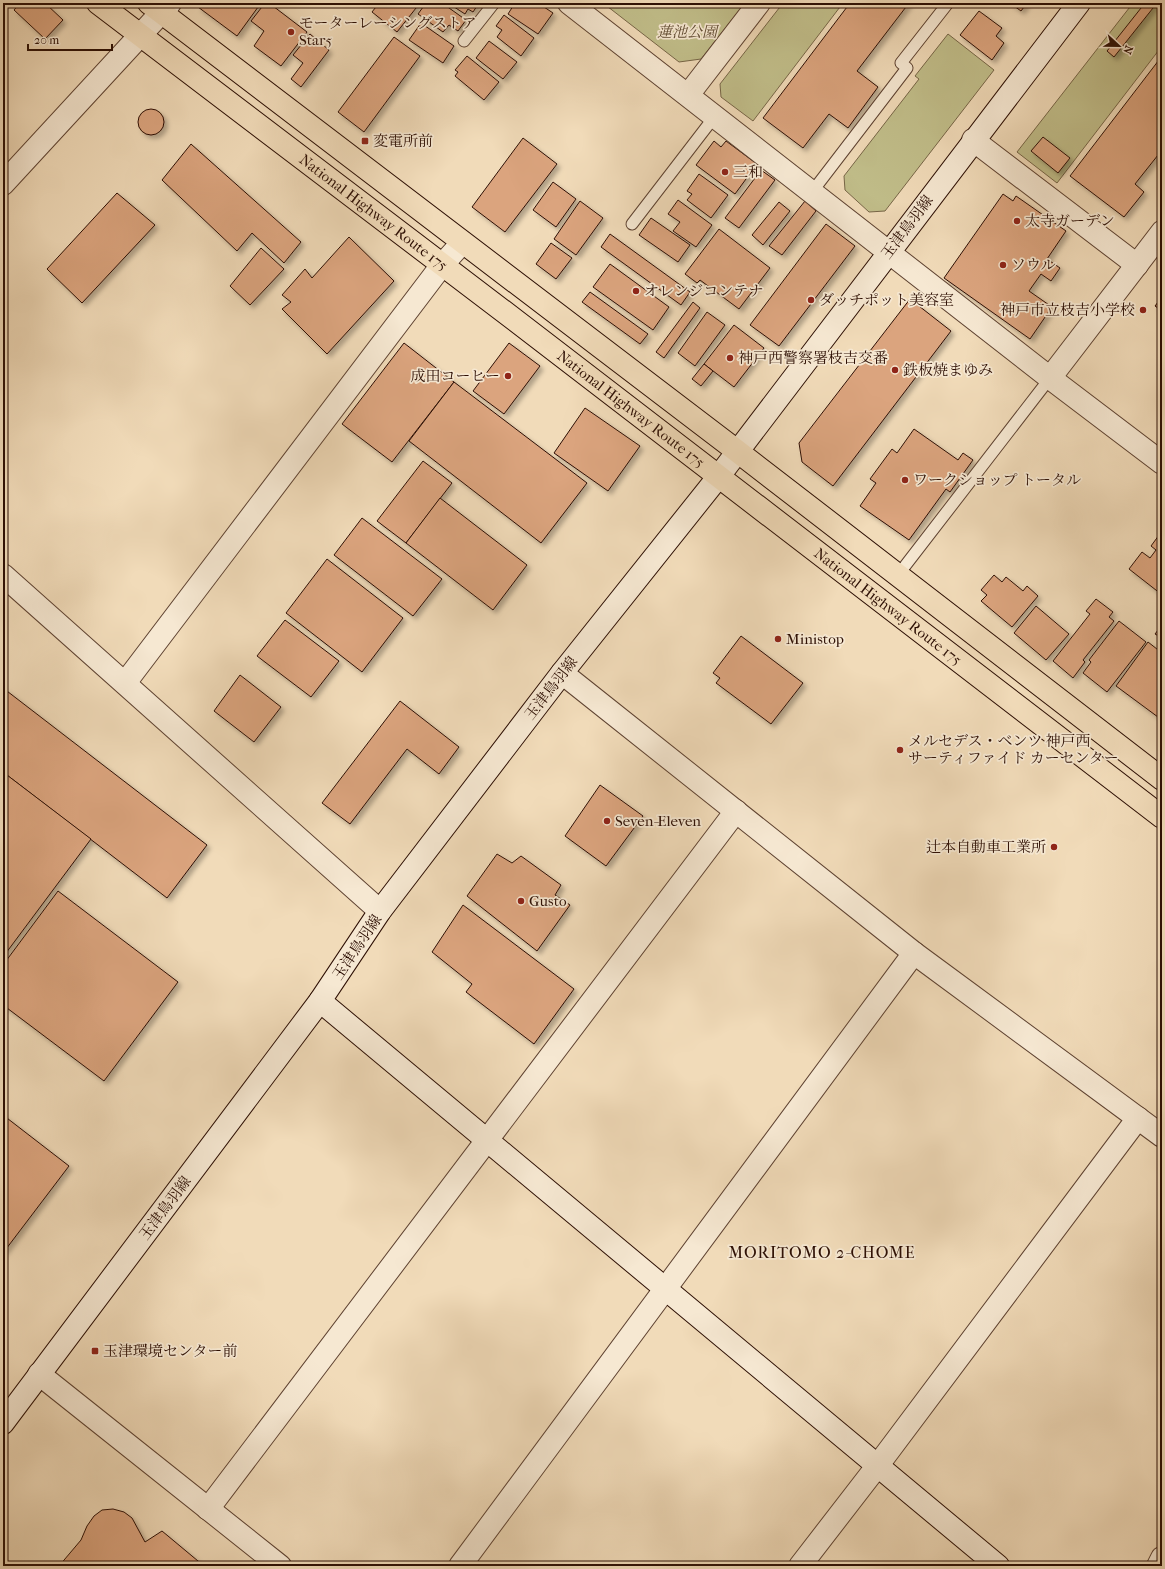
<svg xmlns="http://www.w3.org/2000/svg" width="1165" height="1569" font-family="'IM FELL French Canon','Noto Serif JP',serif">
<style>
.green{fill:#c1be8a;stroke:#776647}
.building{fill:#dba47e;stroke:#2d0f04;filter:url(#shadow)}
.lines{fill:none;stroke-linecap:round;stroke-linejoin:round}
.lane-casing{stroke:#5e4231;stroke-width:13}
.street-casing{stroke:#5e4231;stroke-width:24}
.secondary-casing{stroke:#2d0f04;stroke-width:24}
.highway-casing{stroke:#2d0f04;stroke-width:24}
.lane{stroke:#f6e8d2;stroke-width:11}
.street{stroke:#f6e8d2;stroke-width:22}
.secondary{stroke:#f6e8d2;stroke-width:22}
.highway{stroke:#f1dbb9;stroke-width:22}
.poi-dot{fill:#8f2418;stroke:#f6e8d2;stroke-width:1.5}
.labels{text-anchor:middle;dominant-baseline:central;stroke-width:3.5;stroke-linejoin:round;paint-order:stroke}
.poi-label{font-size:15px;fill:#2d0f04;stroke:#f6e8d2;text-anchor:start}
.park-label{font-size:15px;font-style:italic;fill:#614c33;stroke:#f6e8d2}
.street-label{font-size:15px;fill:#2d0f04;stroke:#f6e8d2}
.neighbourhood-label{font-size:16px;letter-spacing:1px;fill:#2d0f04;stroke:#f6e8d2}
</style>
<defs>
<filter id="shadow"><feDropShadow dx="3.5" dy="3.5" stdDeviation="2" flood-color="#0004"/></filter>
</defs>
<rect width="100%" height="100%" fill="#f1dbb9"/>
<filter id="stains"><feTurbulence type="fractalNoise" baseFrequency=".005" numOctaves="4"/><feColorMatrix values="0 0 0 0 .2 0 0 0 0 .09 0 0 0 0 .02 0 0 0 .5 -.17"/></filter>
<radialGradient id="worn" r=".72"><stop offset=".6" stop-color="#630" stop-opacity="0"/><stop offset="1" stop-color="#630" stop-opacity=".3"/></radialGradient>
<g class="green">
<polygon points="603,3 745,3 701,59 679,62"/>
<polygon points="783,3 843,3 753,121 721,97 720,84"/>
<polygon points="1133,3 1162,3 1162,46 1057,183 1017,152"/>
<polygon points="948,34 994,70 885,211 869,212 845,190 844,176 919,79 915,76"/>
</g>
<g class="building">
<polygon points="20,3 45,3 63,20 45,39 14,10"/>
<polygon points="201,3 261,3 237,36 198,7"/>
<polygon points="265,3 269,3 307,32 281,66 254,46 264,31 251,21"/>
<polygon points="379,3 420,3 397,32 372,12"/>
<polygon points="426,3 442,3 466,20 458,31 449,25 443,32 418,14"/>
<polygon points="448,3 479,3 473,12 468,9 465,14"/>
<polygon points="515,3 521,5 523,3 538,3 553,13 538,34 508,14"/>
<polygon points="850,3 909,3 857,71 878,87 848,128 829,114 803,148 763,118"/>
<polygon points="1010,3 1027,3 1021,11"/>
<polygon points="1145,3 1157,3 1114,57 1107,51"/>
<polygon points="979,11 1002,28 996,36 1004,43 992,60 960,35"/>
<polygon points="504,15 534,38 521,56 497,37 502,30 496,26"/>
<polygon points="421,23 454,46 443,63 409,40"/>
<polygon points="310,34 329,50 301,87 291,79 303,63 293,55"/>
<polygon points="394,37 420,56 364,132 338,112"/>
<polygon points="489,41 517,62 503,79 476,58"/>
<polygon points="467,56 499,82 484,100 455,76 458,72 455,70"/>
<polygon points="1162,56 1162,150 1135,184 1144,192 1124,217 1070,176"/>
<circle cx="151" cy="122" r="13"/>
<polygon points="1043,137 1070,158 1058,173 1031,151"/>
<polygon points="523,138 557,164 505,232 472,207"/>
<polygon points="714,141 721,147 726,141 757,164 735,194 696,165"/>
<polygon points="191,144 301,242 284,263 252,233 237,251 162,180"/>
<polygon points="761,170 775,180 739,228 725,218"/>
<polygon points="699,174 728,195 711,218 687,200 692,194 687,191"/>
<polygon points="553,182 576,199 556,227 533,210"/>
<polygon points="117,193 155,225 82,303 47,269"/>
<polygon points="1003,194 1013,201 1016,196 1066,231 1047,259 1060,268 1051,281 1041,274 1029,291 1052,307 1030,339 944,278"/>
<polygon points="678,200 712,225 696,247 673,231 680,222 668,214"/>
<polygon points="580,201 603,218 576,255 554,239"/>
<polygon points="805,201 816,211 782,255 769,246"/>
<polygon points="779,202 790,211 763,245 752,235"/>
<polygon points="651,218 690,245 678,262 639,235"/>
<polygon points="826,224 855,246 779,346 750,325"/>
<polygon points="719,229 770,268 739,309 700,280 697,283 685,274"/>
<polygon points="610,234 690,292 681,305 601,247"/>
<polygon points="349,237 394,281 327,354 282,309 291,302 282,295 305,269 312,278"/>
<polygon points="551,243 572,258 556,279 536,264"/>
<polygon points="261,248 284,269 250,305 230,286"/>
<polygon points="610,264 669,307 653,330 593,287"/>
<polygon points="590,292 648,334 640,344 582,302"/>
<polygon points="1162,297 1162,311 1155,306"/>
<polygon points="910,299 951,331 833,486 802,462 799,443"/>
<polygon points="693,302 700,308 664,358 656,352"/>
<polygon points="707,312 725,325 695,366 678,353"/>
<polygon points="734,325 764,348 734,387 704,364"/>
<polygon points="404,343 454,382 392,462 342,424"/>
<polygon points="509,343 540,366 504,414 473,391"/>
<polygon points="704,364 713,371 701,386 692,379"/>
<polygon points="454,382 587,483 541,543 409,441"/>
<polygon points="585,408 640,446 608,491 554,453"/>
<polygon points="914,429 958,460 963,453 973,460 950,492 946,489 909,540 860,506 876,483 870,479 892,449 897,453"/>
<polygon points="423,461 452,483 406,543 377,521"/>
<polygon points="440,498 527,565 493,610 406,543"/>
<polygon points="362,518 442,579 413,616 334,555"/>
<polygon points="1162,531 1162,592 1161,594 1129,569 1142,552 1150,558 1156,550 1151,546"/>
<polygon points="327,559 403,618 362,672 286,613"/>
<polygon points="994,575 1002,582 1006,577 1023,591 1027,586 1038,596 1012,627 981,601 987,595 981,590"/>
<polygon points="1096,599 1113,612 1109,617 1114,621 1083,660 1085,662 1073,678 1053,661 1090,614 1086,611"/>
<polygon points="1036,606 1069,634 1046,660 1014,633"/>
<polygon points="285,620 339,661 311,697 257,656"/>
<polygon points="1119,621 1146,642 1107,692 1083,673 1091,662 1089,660"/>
<polygon points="1162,625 1162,638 1155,634"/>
<polygon points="741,636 803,683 771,724 716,683 720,678 713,673"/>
<polygon points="1148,642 1162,653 1162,720 1116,686"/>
<polygon points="240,675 281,707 254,742 214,711"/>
<polygon points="3,688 207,845 167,898 3,772"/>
<polygon points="400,701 459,747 439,774 407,749 350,824 322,803"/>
<polygon points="3,772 91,839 3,957"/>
<polygon points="600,785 643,816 606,866 565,836"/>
<polygon points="497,854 512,863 521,856 561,885 555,895 570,905 537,951 467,896"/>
<polygon points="58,891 178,982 104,1081 3,1005 3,965"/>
<polygon points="463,905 574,989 534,1044 466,992 472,984 432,952"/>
<polygon points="3,1115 69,1166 3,1253"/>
<polygon points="113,1509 124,1512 132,1518 145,1542 162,1531 204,1566 59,1566 81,1540 87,1526 94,1516 102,1510"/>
</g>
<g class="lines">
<g class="lane-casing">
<g id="lane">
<polyline points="464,41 494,3"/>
<polyline points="812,192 907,68 901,63 948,3"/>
<polyline points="632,224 715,116"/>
<polyline points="898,575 1050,378"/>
</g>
</g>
<g class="street-casing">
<g id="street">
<polyline points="569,3 1050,378 1162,463"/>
<polyline points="688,95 759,3"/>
<polyline points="973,140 1137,265"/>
<polyline points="3,184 170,3"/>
<polyline points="1050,378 1162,232"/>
<polyline points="3,575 380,911"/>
<polyline points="562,673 914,953 1162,1136"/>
<polyline points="125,683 442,265 462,243"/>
<polyline points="39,1374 280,1566"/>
<polyline points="208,1509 736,811"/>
<polyline points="460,1566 914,953"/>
<polyline points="800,1566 878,1465 1138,1118"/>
<polyline points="1158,1566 1162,1558"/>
</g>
</g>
<g class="secondary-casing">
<g id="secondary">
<polyline points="320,1001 998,1566"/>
<polyline points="3,1423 320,1001 380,911 562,673 719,476 1079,3"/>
</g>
</g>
<g class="highway-casing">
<g id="highway">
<path id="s1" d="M98 3 515 320 1162 817"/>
<polyline points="149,3 737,451 1162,779"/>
</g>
</g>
<use href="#lane" class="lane"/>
<use href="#street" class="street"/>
<use href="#secondary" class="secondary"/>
<use href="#highway" class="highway"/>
</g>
<g class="poi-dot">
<circle cx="291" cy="32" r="4"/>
<rect x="361" y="137" width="8" height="8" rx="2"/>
<circle cx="725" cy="172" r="4"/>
<circle cx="1017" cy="221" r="4"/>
<circle cx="1003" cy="265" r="4"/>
<circle cx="636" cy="291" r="4"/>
<circle cx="811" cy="300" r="4"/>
<circle cx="1143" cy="310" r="4"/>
<circle cx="730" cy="358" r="4"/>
<circle cx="895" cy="370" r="4"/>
<circle cx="508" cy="376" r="4"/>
<circle cx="905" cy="480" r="4"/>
<circle cx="778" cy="639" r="4"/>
<circle cx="900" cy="750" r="4"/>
<circle cx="607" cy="821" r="4"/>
<circle cx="1054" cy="847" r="4"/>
<circle cx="521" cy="901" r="4"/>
<rect x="91" y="1347" width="8" height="8" rx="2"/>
</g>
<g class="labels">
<g class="poi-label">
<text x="299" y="23">モーターレーシングストア<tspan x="299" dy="17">Star5</tspan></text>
<text x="373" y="141">変電所前</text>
<text x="733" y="172">三和</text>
<text x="1025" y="221">太寺ガーデン</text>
<text x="1011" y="265">ソウル</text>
<text x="644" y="291">オレンジコンテナ</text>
<text x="819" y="300">ダッチポット美容室</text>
<text x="1135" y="310" text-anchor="end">神戸市立枝吉小学校</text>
<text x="738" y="358">神戸西警察署枝吉交番</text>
<text x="903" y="370">鉄板焼まゆみ</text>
<text x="500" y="376" text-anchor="end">成田コーヒー</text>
<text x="913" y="480">ワークショップ トータル</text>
<text x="786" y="639">Ministop</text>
<text x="908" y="741">メルセデス・ベンツ 神戸西<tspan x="908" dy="17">サーティファイド カーセンター</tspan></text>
<text x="615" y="821">Seven-Eleven</text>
<text x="1046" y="847" text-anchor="end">辻本自動車工業所</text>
<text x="529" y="901">Gusto</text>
<text x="103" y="1351">玉津環境センター前</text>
</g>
<g class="park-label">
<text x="687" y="32">蓮池公園</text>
</g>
<g class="street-label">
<text stroke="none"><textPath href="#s1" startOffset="346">National Highway Route 175</textPath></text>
<text transform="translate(907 227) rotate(-53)">玉津鳥羽線</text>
<text stroke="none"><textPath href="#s1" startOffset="670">National Highway Route 175</textPath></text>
<text stroke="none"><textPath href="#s1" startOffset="994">National Highway Route 175</textPath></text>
<text transform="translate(551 688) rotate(-52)">玉津鳥羽線</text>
<text transform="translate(357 947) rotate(-56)">玉津鳥羽線</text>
<text transform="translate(165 1208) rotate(-53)">玉津鳥羽線</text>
</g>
<g class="neighbourhood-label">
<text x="822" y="1252">MORITOMO 2-CHOME</text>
</g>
</g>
<rect width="1165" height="1569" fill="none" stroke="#f1dbb9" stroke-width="16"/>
<rect x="4" y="4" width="1157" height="1561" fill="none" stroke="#2d0f04" stroke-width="2"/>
<rect x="8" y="8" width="1149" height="1553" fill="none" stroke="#2d0f04"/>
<g transform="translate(1119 46) rotate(112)" stroke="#f6e8d2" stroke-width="3" paint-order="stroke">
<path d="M0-3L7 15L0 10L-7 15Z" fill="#2d0f04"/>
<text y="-6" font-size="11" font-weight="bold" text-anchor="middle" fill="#2d0f04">N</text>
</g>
<path d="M28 44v6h84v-6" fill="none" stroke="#2d0f04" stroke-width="2"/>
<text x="34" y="44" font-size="12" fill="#2d0f04" stroke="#f6e8d2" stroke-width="3" paint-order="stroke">20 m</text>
<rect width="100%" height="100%" filter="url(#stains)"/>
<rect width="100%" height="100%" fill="url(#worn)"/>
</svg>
